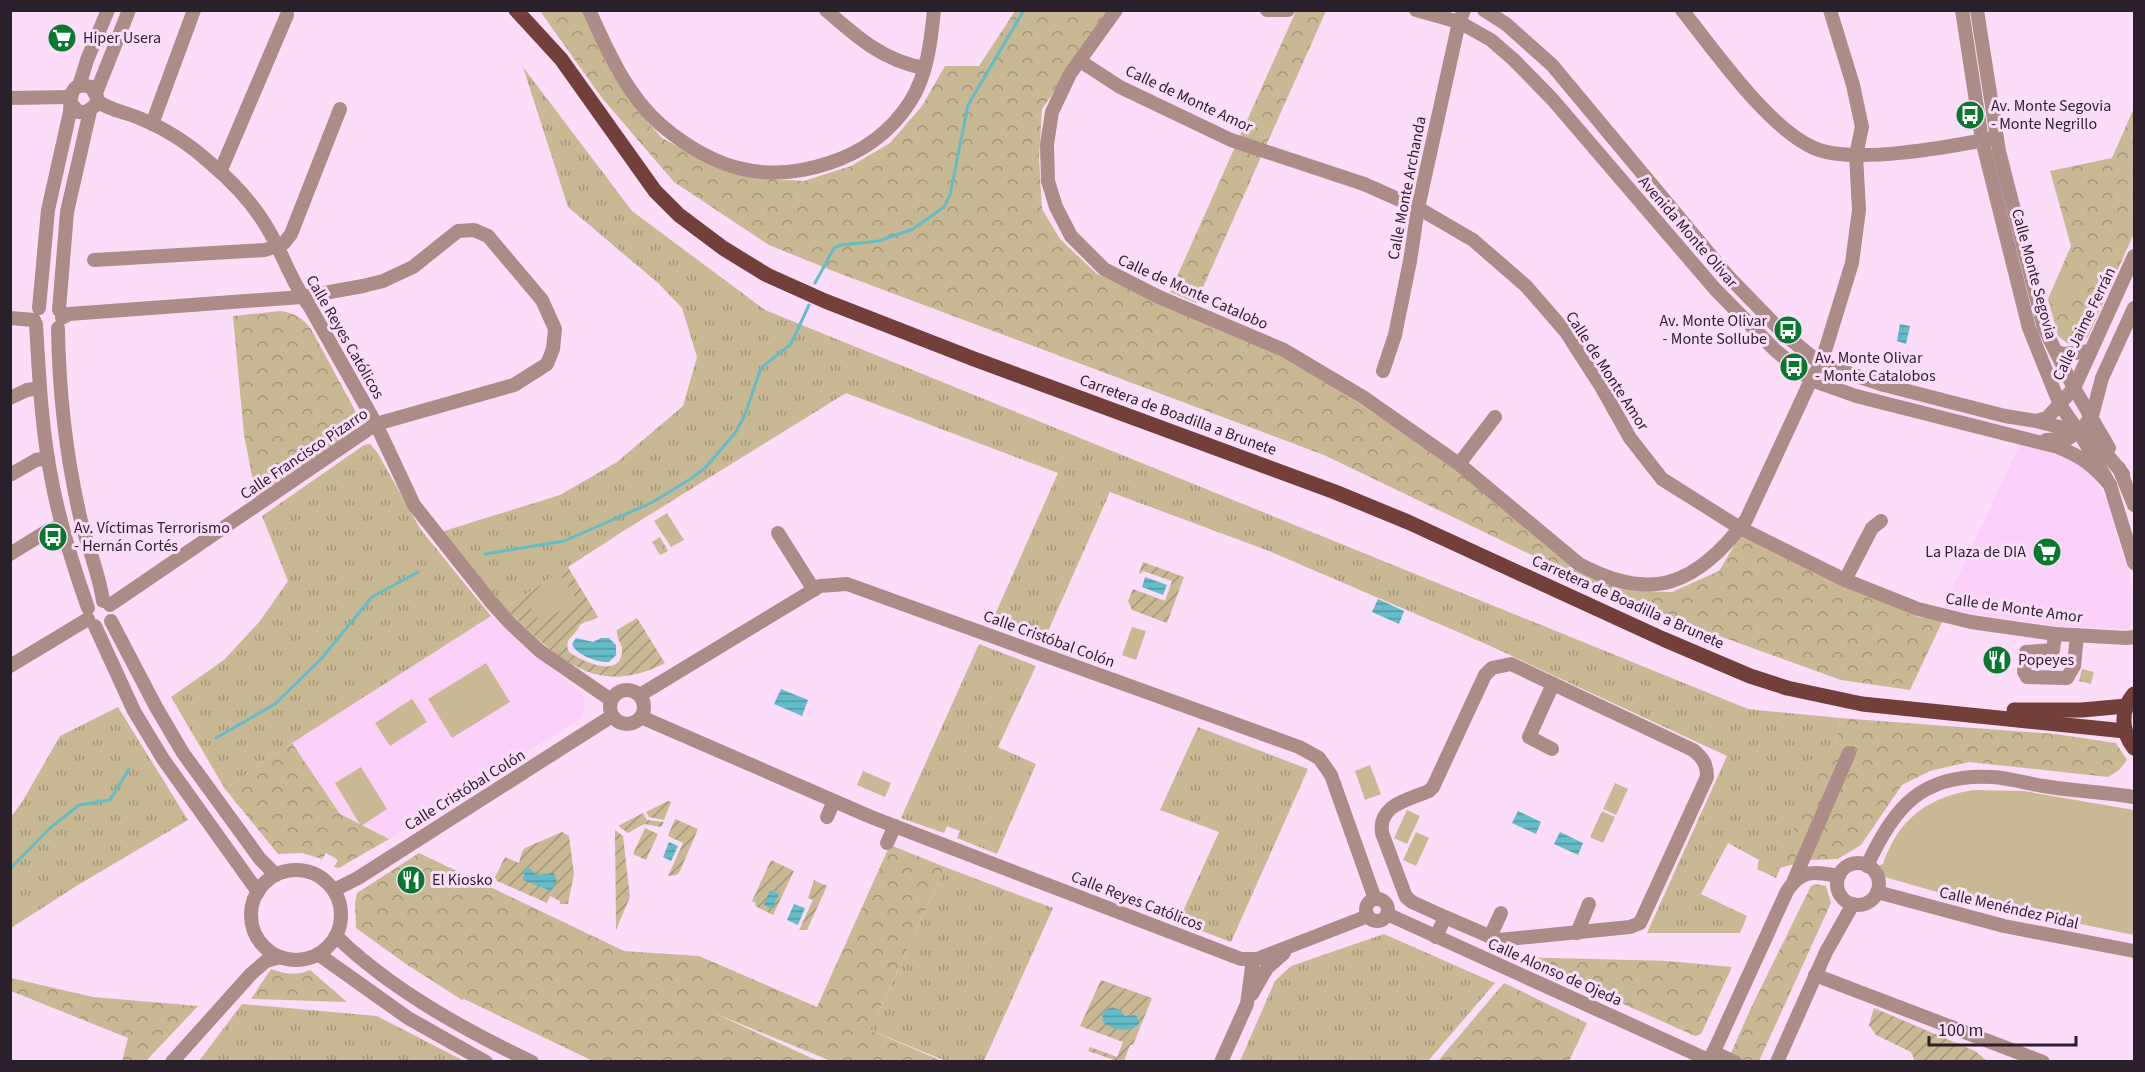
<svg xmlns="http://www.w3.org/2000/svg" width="2145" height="1072" font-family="'Source Sans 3',sans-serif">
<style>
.built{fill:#fbd0f9}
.grass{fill:url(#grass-tufts)}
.park{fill:url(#park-crowns)}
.garden{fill:url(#garden-furrows)}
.pitch{fill:#c8b893}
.water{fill:url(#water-rules)}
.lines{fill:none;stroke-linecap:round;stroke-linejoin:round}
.stream{stroke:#64bcc8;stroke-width:3}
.minor{stroke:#ab8c87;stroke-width:14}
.major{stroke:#733f39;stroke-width:15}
.labels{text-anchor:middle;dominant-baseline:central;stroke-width:6;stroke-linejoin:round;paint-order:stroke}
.poi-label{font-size:16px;fill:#2c1f2c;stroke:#fbddfa;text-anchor:start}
.street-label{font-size:16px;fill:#2c1f2c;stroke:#fbddfa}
</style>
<defs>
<pattern id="grass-tufts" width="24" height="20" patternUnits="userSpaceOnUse" patternTransform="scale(1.5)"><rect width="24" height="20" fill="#c8b893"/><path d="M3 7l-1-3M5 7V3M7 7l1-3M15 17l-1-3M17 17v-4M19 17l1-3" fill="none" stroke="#a39578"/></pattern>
<pattern id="park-crowns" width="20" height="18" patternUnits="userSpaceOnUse" patternTransform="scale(1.5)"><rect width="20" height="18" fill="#c8b893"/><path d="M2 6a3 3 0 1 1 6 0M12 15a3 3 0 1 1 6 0" fill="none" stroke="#a39578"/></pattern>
<pattern id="garden-furrows" width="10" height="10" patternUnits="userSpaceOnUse" patternTransform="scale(1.5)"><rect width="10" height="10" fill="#c8b893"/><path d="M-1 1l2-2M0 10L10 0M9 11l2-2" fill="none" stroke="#a39578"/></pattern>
<pattern id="water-rules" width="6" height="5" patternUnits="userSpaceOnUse" patternTransform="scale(1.5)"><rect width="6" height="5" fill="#64bcc8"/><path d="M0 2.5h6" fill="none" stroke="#5398a3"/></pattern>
</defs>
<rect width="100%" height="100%" fill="#fbddfa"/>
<g class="built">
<polygon points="2020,444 2073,460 2092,476 2106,498 2134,593 2134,623 2127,629 2056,626 1986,616 1944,607"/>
<polygon points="491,616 584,696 585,706 581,718 389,839 340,814 292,743"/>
</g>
<g class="grass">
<polygon points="523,67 632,211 765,310 1748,709 1840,718 1837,736 1776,878 1757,869 1759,860 1728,843 1701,894 1747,916 1740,933 1647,933 1727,756 1486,644 1269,551 1110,492 1045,638 993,619 1058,473 846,393 625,530 505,608 441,532 560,495 617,462 683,406 697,357 682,308 658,283 568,207"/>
<polygon points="370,444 377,452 421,530 491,616 292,743 225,789 171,697 224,660 260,621 288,581 262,516 364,445"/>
<polygon points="979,644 1036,666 998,747 1036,764 997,854 957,838 960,831 947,826 944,833 901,818"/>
<polygon points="118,707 188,820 78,885 11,928 11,817 22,802 60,736"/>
<polygon points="1198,727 1308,769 1231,942 1178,922 1219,832 1160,810"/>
<polygon points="945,867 1053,908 984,1061 946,1061 870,1030"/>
<polygon points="1384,934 1495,983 1428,1061 1240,1061 1275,981 1291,966"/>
<polygon points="242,1004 377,1016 464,1061 199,1061"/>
</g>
<g class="park">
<polygon points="540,11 583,11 612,74 638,111 662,138 717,168 752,178 804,181 851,166 890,143 922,106 945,66 979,66 1015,11 1109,11 1042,109 1039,158 1042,209 1060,239 1097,274 1279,353 1357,402 1456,469 1598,578 1636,591 1672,592 1719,571 1740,536 1918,617 1943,620 1910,690 1841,680 1642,608 1324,455 833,271 769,245 674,182 602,98"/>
<polygon points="1296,11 1326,11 1196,303 1170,292"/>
<polygon points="2134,108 2134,233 2088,337 2078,345 2067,343 2058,336 2048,299 2071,246 2050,171 2112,158"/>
<path d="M281 311C295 313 302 318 311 329L358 416V425L354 433 257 501 244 435 233 316Z"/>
<polygon points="660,537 668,551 660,555 652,542"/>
<polygon points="2082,669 2094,672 2091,684 2079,681"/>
<polygon points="1840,718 2055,734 2116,743 2127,760 2119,770 2108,777 1969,762 1930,771 1902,785 1861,845 1838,859 1810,860 1775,869 1837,736"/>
<polygon points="292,743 340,814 389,839 339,868 334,867 338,860 326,853 322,859 302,853 278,854 225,789"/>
<polygon points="890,845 945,867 870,1030 942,1061 831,1061 714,1013 818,1061 593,1061 464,999 462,1000 406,964 356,928 355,903 357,893 419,853 624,951 699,956 817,1007"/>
<polygon points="1815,884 1826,886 1831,903 1759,1061 1727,1062 1750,1010 1811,886"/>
<polygon points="1518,957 1668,961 1732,967 1701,1034 1695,1036"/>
<path d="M271 969C285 974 296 976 310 970L347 1002 251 999Z"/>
<polygon points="11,978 93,997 198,1006 146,1061 122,1061 128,1038 11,991"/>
<polygon points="1504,983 1587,1023 1569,1061 1438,1061"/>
</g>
<g class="garden">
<polygon points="1143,562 1184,577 1167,623 1132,610 1128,601 1133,589 1165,601 1172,581 1143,571 1141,574 1139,573"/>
<path d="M568 567 598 617C593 621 584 621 580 625 578 627 579 629 577 630 571 639 564 640 569 652 582 661 618 679 622 653 623 644 616 639 617 630L637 618 665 663C593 700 555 655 505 608Z"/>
<polygon points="668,801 671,802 664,820 649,817 646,812"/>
<polygon points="643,813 647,820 664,822 661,827 644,824 628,833 618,826"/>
<polygon points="675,819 698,829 680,871 677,875 668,876 683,843 668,836"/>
<polygon points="645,828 658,834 646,860 633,854"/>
<polygon points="615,830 623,836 630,897 616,930"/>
<polygon points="562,832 569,836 574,874 568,904 560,904 560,901 550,896 547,903 497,881 495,877 505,857 519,863 522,852 525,848"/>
<polygon points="771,860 794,871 773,915 755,906 756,903 752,901"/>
<polygon points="814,880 827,886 807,930 799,930 813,900 808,898"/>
<polygon points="1101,980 1152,998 1133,1045 1130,1045 1124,1061 1117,1061 1088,1051 1090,1047 1117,1057 1123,1042 1080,1026"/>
<polygon points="1874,1008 1975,1051 1987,1061 1915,1061 1911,1052 1876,1035 1869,1025"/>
</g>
<g class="pitch">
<polygon points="2063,275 2078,281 2065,309 2050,303"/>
<polygon points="667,513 684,540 671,547 654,521"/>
<polygon points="562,577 577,600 540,623 526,600"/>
<polygon points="1132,627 1146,631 1136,660 1122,655"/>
<polygon points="486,663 510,702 452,738 428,699"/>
<polygon points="412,699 427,722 390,746 375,723"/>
<polygon points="1370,765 1381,794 1365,800 1355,771"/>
<polygon points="361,767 387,809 361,826 335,783"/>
<polygon points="863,771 891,783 885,797 857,785"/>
<polygon points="1615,783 1628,789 1616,815 1603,809"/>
<path d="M1975 790 2024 791 2134 810V935L1968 901 1885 877 1878 866 1883 864C1898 819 1929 796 1975 790Z"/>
<polygon points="1407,810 1420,816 1407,844 1394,838"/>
<polygon points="1602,811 1615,817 1603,843 1590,837"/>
<polygon points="1416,832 1429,838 1416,866 1403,860"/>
</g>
<g class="water">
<polygon points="1900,324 1910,326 1906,344 1897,341"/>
<polygon points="1145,577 1167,585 1163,595 1142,587"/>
<polygon points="1378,599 1404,611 1399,624 1372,612"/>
<path d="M576 638 593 642 601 638H609L616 645V655L609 662C598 663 576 655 572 644Z"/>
<polygon points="781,689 808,700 802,716 774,704"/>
<polygon points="1518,811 1541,822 1536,834 1512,823"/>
<polygon points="1560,832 1583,843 1578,855 1554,844"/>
<polygon points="669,842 678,846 671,861 663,857"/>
<polygon points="527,867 538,875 554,873 557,880 551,891 523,880 525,868"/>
<polygon points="770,890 779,894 772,909 764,905"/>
<polygon points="794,904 805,908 798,925 787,920"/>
<path d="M1112 1007 1120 1010 1125 1016 1133 1015 1137 1016 1139 1024C1129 1033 1114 1031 1103 1022L1102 1012Z"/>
</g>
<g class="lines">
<g class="stream">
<polyline points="815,283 834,248 841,245 879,241 913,229 944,207 950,195 968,105 1024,10"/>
<polyline points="485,554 564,541 651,503 692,478 705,468 735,433 745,415 761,368 791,344 809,305"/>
<polyline points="216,738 275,704 321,659 372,597 418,572"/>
<polyline points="10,869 49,829 79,805 110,800 129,769"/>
</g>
<g class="minor">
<path d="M589 10C608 52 626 94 661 125 712 168 764 185 829 163 863 152 890 133 910 102 927 76 931 41 934 10"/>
<path d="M826 10C856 36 883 61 924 68"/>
<path d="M1116 10 1070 74 1052 112 1047 144 1048 181 1056 207 1071 236 1104 269 1159 297 1284 350 1363 397 1459 464 1579 564C1653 604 1697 584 1746 520L1811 380 1821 364 1852 263 1859 210 1856 155 1862 127 1853 85 1830 10"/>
<polyline points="1267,10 1288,10"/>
<path d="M1416 10 1459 22 1491 40 1514 60 1553 100 1715 289 1775 350 1811 380 1856 396 2058 447C2082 457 2093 465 2110 485"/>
<polyline points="1484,10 1506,24 1552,65 1727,275 1784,334 1821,364 1884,385 2005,416 2036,421 2079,432 2095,440 2123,474"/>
<path d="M1682 10C1715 51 1767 127 1814 148 1852 165 1948 147 1990 139"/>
<polyline points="1962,10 1982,140 2029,328 2060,405 2079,432 2110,485 2134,563"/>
<polyline points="1977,10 1999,151 2044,328 2074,388 2109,448"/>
<polyline points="1080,61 1120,87 1231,140 1364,184 1418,208 1473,240 1526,286 1566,332 1602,388 1630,438 1662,479 1740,528 1845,580 1918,609 1971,622 2055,634 2126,638 2134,637"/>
<polyline points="79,86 87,60 108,10"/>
<polyline points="96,93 129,10"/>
<polyline points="10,98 70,97"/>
<path d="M97 100C107 110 126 112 139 118 164 128 189 144 209 162 232 181 254 204 269 231 284 256 292 284 310 307L376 424 414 505 491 602 509 622 540 651 611 700"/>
<polyline points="152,124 194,10"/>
<polyline points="220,172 287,15"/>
<polyline points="94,260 265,250 284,243 291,234 340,109"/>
<path d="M39 308 48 210 70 112C71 98 69 80 91 87L97 97 96 105 86 112H78L71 103"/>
<polyline points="59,310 67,212 90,111"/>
<polyline points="10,318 34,320"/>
<polyline points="62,318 69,314 302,297 363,286 383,281 413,267 458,231 474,230 488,236 542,300 555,329 553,349 547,364 514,385 376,424 110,605"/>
<path d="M36 324C39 373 41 422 50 471 58 518 72 563 88 608"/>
<path d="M58 328C59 393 66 457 81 521 88 548 99 573 103 601"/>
<polyline points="2056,352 2064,354 2091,351"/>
<polyline points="1383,371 1395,335 1410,261 1418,208 1459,22 1464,10"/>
<polyline points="10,398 27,390 40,388"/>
<polyline points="2036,421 2047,418 2074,388 2134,256"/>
<polyline points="2046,440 2067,439 2079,432 2092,416 2102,378 2134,308"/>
<polyline points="1459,464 1495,417"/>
<polyline points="2119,468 2134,505"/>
<polyline points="10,475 36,460 48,458"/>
<polyline points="778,533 814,590"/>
<polyline points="10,554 49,530 62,526"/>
<polyline points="1845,580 1872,528 1881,521"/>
<polyline points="111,621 156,707 183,753 260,859 276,875"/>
<polyline points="95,626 134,711 163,759 258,892"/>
<polyline points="2055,634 2053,650 2026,652 2024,672 2027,677 2067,678 2074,666 2077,635"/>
<polyline points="10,666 88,619"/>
<circle cx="627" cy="707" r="17"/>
<polyline points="640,695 820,586 847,584 1299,747 1319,758 1331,775 1375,899"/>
<polyline points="641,717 871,817 1241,959 1257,959 1368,916"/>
<polyline points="1552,749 1529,737 1553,684"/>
<polyline points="827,817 834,801"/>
<polyline points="887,843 895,826"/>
<circle cx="1858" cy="884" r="21"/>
<path d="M1867 866C1894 806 1923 773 1992 777 2009 778 2026 783 2043 786 2073 791 2104 792 2134 797"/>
<circle cx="296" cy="915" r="45"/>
<polyline points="1794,880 1849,753"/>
<polyline points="334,890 358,878 612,716"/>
<polyline points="1877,892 2004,926 2134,951"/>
<circle cx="1377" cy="910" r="11"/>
<polyline points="1387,914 1713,1062"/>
<polyline points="1577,933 1589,904"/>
<path d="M336 936C390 989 464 1030 532 1062"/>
<path d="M1436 937 1445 917 1498 940 1630 927 1640 923 1707 777C1707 764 1703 758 1693 750L1511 664 1492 668 1485 675 1433 787 1429 791C1407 800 1378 805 1382 833L1406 897 1412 902 1445 917"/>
<polyline points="1490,937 1501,913"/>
<polyline points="318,954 408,1018 486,1062"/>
<polyline points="1815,975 2043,1062"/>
<polyline points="1252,994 1267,968 1284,953"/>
<polyline points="1713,1052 1735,1062"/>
<polyline points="172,1062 251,974 266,961 280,957"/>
<polyline points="1221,1062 1247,1004 1253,960"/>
<path d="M1709 1062 1787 891C1802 868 1815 872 1839 876"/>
<polyline points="1777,1062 1826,952 1853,904"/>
</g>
<g class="major">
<polyline points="516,10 561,59 655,191 679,215 723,248 767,275 825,301 974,359 1335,492 1408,522 1663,639 1750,676 1787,688 1862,704 2125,731"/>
<path d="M2134 694C2120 710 2121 731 2134 748"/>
<polyline points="2014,710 2082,710 2126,706"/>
</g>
</g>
<defs>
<g id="supermarket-disc" transform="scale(1.5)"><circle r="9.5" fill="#07782d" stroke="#fbddfa"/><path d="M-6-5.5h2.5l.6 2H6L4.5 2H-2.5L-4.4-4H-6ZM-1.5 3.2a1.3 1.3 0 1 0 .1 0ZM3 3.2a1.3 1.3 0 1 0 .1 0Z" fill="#fff"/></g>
<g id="bus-disc" transform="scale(1.5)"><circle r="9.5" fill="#07782d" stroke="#fbddfa"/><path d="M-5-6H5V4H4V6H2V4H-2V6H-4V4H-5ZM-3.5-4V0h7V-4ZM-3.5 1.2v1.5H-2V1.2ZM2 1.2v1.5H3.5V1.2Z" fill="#fff"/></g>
<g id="restaurant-disc" transform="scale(1.5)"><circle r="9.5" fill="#07782d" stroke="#fbddfa"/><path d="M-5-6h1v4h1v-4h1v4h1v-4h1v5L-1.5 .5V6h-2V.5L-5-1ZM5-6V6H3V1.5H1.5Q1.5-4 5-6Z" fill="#fff"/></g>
</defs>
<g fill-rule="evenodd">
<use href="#supermarket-disc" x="62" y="38"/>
<use href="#bus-disc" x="1970" y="115"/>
<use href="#bus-disc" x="1788" y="330"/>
<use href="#bus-disc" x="1794" y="367"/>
<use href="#bus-disc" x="53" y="537"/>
<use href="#supermarket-disc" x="2047" y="552"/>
<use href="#restaurant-disc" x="1997" y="660"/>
<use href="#restaurant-disc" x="411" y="880"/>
</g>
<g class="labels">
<g class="poi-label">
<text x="83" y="38">Hiper Usera</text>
<text x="1991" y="106">Av. Monte Segovia<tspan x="1991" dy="18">- Monte Negrillo</tspan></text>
<text x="1767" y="321" text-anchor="end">Av. Monte Olivar<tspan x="1767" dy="18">- Monte Sollube</tspan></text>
<text x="1815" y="358">Av. Monte Olivar<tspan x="1815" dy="18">- Monte Catalobos</tspan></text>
<text x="74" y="528">Av. Víctimas Terrorismo<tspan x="74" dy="18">- Hernán Cortés</tspan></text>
<text x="2026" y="552" text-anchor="end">La Plaza de DIA</text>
<text x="2018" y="660">Popeyes</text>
<text x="432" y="880">El Kiosko</text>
</g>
<g class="street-label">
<text transform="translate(1189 99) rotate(25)">Calle de Monte Amor</text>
<text transform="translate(1407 188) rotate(-79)">Calle Monte Archanda</text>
<text transform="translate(1688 232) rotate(49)">Avenida Monte Olivar</text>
<text transform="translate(2034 274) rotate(75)">Calle Monte Segovia</text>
<text transform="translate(1193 292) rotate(24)">Calle de Monte Catalobo</text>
<text transform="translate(2084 324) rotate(-64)">Calle Jaime Ferrán</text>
<text transform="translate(345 337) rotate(60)">Calle Reyes Católicos</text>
<text transform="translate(1607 371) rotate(57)">Calle de Monte Amor</text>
<text transform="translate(1178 415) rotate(20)">Carretera de Boadilla a Brunete</text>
<text transform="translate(304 454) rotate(-34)">Calle Francisco Pizarro</text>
<text transform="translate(1628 602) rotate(24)">Carretera de Boadilla a Brunete</text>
<text transform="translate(2014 608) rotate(8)">Calle de Monte Amor</text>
<text transform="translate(1049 639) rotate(20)">Calle Cristóbal Colón</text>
<text transform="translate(465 790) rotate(-32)">Calle Cristóbal Colón</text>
<text transform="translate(1137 901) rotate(21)">Calle Reyes Católicos</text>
<text transform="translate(2009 908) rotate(13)">Calle Menéndez Pidal</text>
<text transform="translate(1555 972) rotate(24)">Calle Alonso de Ojeda</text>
</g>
</g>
<rect width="2145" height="1072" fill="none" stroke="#2c1f2c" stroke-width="24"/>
<path d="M1929 1036v9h147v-9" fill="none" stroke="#2c1f2c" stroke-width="3"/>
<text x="1938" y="1036" font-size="18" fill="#2c1f2c" stroke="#fbddfa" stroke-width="4.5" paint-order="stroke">100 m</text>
</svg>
